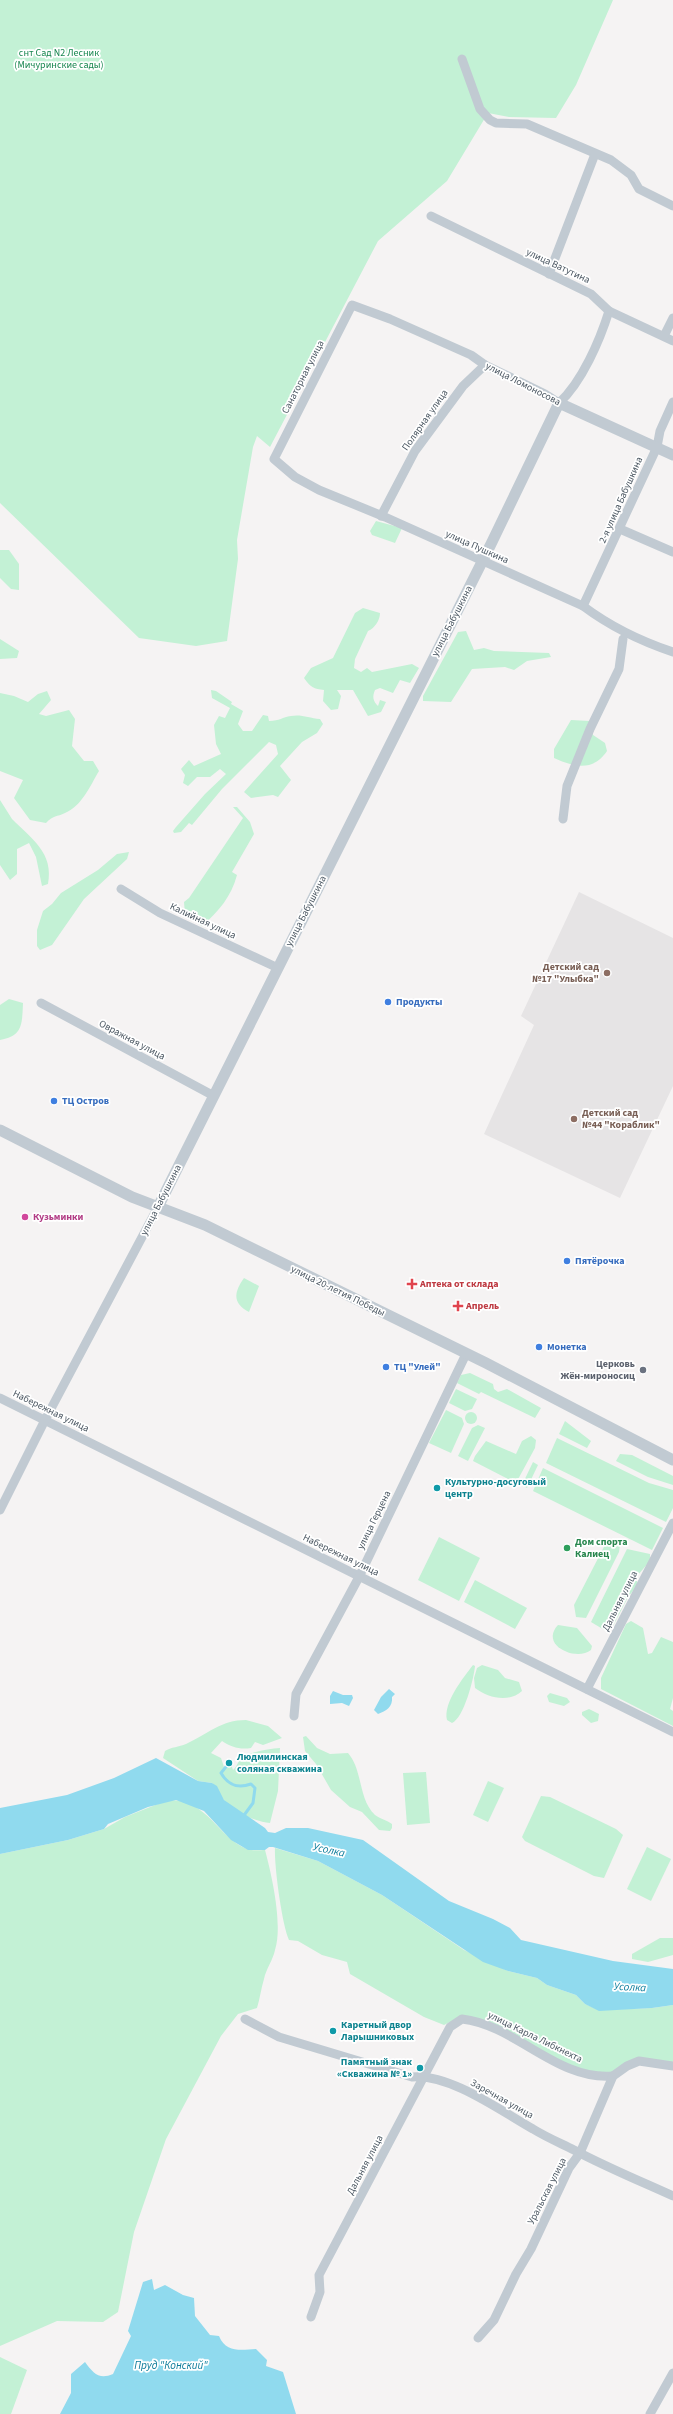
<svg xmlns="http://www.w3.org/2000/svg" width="673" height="2414" font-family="'Source Sans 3',sans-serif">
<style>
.education{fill:#e6e4e5}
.green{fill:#c3f1d5}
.water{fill:#90daee}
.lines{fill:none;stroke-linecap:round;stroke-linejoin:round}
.stream{stroke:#90daee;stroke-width:3}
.minor{stroke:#c1cad2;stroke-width:9}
.tertiary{stroke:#c1cad2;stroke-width:11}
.education-dot{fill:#8d6e63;stroke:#fff;stroke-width:1.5}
.shop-dot{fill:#3f7fe0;stroke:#fff;stroke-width:1.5}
.hotel-dot{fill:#d1479c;stroke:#fff;stroke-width:1.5}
.health-dot{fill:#e0444e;stroke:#fff;stroke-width:1.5}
.worship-dot{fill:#6b7280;stroke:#fff;stroke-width:1.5}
.culture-dot{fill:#0f9aa8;stroke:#fff;stroke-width:1.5}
.leisure-dot{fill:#2e9e5b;stroke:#fff;stroke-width:1.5}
.labels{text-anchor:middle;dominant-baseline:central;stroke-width:3.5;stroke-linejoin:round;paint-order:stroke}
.park-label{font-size:10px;fill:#17864f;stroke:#fff}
.street-label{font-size:10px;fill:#4a5661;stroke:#fff}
.education-label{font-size:10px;font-weight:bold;fill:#785e54;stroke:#fff;text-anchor:end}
.shop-label{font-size:10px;font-weight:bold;fill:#366cbe;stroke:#fff;text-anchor:start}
.hotel-label{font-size:10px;font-weight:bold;fill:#b23c85;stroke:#fff;text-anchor:start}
.health-label{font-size:10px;font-weight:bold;fill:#be3a42;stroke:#fff;text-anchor:start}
.worship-label{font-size:10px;font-weight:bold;fill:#5b616d;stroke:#fff;text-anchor:end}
.culture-label{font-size:10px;font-weight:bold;fill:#0d838f;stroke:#fff;text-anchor:start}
.leisure-label{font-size:10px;font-weight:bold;fill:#27864d;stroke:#fff;text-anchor:start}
.water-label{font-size:11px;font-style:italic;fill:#0c7c9b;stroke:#fff}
</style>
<rect width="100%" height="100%" fill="#f5f3f3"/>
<polygon class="education" points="579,892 673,938 673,1086 620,1198 484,1134 534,1025 521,1016"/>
<g class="green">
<polygon points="0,0 613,0 576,85 556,118 509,117 488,113 447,181 378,241 270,447 257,436 253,447 237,540 238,559 227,641 196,646 139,638 0,503"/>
<polygon points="376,521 402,528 395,543 372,535 370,531"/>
<polygon points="0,550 9,550 19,564 19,590 11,589 0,578"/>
<path d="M363 608 380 613C380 620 375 628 368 631L355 659 354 668 361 672 367 668 372 672 412 664 419 668 410 683 400 680 393 693 380 688 375 690C372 697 373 701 378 706L380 700 386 702 381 712 368 716 353 690H337L341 696 338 709 331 710 323 701 324 690C314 689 310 687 304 678L311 668 333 658 355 613Z"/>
<polygon points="466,631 474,650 484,648 494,651 549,653 551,657 527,661 514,670 505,667 472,669 451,702 423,701 423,696 458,632"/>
<polygon points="0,639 19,651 17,658 0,659"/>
<path d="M211 690 216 691 232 702 231 704 243 711 238 724 243 731H252L263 715 268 716 269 721C280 721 282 717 291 716 301 714 309 718 320 719L323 724 317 733 302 742 280 766 291 780 278 797 273 795 251 798 244 792 278 754 276 745 269 742 222 789 192 825 189 823 181 832 174 833 173 831 176 827 205 794 226 774 220 769 210 777H197L188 786 183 783 185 775 181 769 189 760 194 766 221 754 216 744 214 725 219 716 225 718 230 708 212 698Z"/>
<path d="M47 691 51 700 39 714 46 716 69 710 75 719 72 746 84 761H93L99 771C90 786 82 806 65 813 57 817 53 815 46 823L30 820 14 798 23 780 0 771V693L14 696 28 702 38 694Z"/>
<path d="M571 720 590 721 593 735 605 743 607 751C593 772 574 767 554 758V749Z"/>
<path d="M0 800C4 806 8 813 12 819 32 839 54 853 48 884L42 886 36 857 29 843 17 849V874L10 880 0 865Z"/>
<path d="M233 807H237L250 822 254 834 232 872 237 875C231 897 219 911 202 926L185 915 184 902 189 898 243 818Z"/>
<polygon points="129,852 127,859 84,899 52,945 40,950 37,946 37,930 43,911 52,904 61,893 98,870 117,854"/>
<path d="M9 999 23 1003C22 1024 23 1036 0 1040V1005Z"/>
<path d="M244 1278 259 1286 249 1312C232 1303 234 1292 244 1278Z"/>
<polygon points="470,1373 493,1384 494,1389 498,1392 507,1389 541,1408 535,1418 481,1392 479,1394 457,1383 461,1375"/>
<polygon points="456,1389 477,1399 472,1409 465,1411 449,1403"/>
<polygon points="446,1410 462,1418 464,1424 451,1453 429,1443"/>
<circle cx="471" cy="1418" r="6"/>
<polygon points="565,1421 591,1441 587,1448 559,1434"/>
<polygon points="478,1425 485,1428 468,1461 458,1456 472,1428"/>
<polygon points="531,1436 536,1440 535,1448 516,1483 473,1461 475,1456 486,1441 516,1454 522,1441"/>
<polygon points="557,1438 649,1483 673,1490 673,1508 666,1522 546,1463"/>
<polygon points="620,1454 632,1455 673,1476 673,1485 648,1477 616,1461"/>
<polygon points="533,1462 538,1465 527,1488 522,1485"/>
<polygon points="543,1468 663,1528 652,1550 533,1491"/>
<polygon points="439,1537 480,1558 459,1601 418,1580"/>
<polygon points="608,1539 620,1545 619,1552 586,1618 576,1617 574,1605"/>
<polygon points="627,1549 650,1554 650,1561 637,1576 637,1586 628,1597 613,1626 606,1631 591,1622"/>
<polygon points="475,1580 527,1608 515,1629 464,1602"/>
<polygon points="631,1621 643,1628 648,1654 652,1653 661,1637 673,1642 673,1698 670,1709 673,1711 673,1726 601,1689 601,1678 626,1624"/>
<path d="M558 1625 577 1628 592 1646 591 1650C576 1662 539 1645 558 1625Z"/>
<path d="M473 1665 475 1666C474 1678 464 1718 452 1723L447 1720C443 1703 463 1678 473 1665Z"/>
<path d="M482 1665 498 1670 505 1678 519 1682 522 1691C509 1703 488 1698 475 1688L474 1678 477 1668Z"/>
<polygon points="550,1693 567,1698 570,1702 564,1706 549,1702 547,1696"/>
<polygon points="589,1709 599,1714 598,1721 591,1723 582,1715 582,1712"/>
<path d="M246 1720 268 1726 282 1738 263 1745 255 1742 251 1748C240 1750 231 1747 222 1741L211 1753 221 1758 224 1767H232L233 1770C237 1767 237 1763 240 1760 250 1751 268 1749 280 1748L278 1791 270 1823C254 1821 233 1812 223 1799 219 1794 217 1788 212 1783L198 1781 163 1758 165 1751C171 1747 179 1747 186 1744 208 1734 221 1720 246 1720Z"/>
<path d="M306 1736 317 1748 330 1754 348 1753C363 1770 358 1799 375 1815 380 1819 387 1820 392 1824V1828L390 1831 379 1830 362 1812 350 1807 331 1790 316 1764 305 1751 303 1737Z"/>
<polygon points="426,1772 430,1823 407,1825 403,1773"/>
<polygon points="488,1781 504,1788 488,1822 473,1815"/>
<polygon points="541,1796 550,1797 616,1829 623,1835 604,1878 594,1876 525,1841 522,1837"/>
<path d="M168 1800C208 1799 217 1837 247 1849 252 1851 260 1850 265 1850 272 1876 283 1925 275 1950 273 1960 266 1969 264 1979 261 1989 260 1998 257 2008L238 2014 221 2036 166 2139 134 2232 118 2312 103 2322 57 2321 0 2346V1854L68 1840 104 1829 125 1817Z"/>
<polygon points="647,1847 671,1859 651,1901 627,1889"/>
<path d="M275 1848 318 1861 382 1895 464 1950 508 1971 537 1978 547 1985 576 1995 585 2004 599 2010 652 2008 673 2005V2063L642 2059 613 2073 602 2075 569 2065 494 2025 450 2022 444 2025 424 2017 350 1974 347 1962 322 1955 298 1941 289 1940C282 1925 274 1865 275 1848Z"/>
<polygon points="660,1938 673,1938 673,1955 648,1962 632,1959 632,1954"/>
<polygon points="0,2357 27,2370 11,2414 0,2414"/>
</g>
<g class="water">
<path d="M389 1689 395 1694 392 1697C393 1707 386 1711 378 1714L374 1710 381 1697Z"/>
<polygon points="333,1691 343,1695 352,1695 353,1698 349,1706 342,1703 330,1704 330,1696"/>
<polygon points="156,1758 198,1781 212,1783 217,1786 224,1800 265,1828 268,1832 275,1833 286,1828 308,1828 363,1840 449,1901 493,1919 510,1928 521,1940 613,1961 673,1969 673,2005 652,2008 599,2011 585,2004 576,1995 547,1985 537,1978 508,1971 483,1962 382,1895 318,1861 273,1847 269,1847 265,1850 248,1850 231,1840 204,1811 176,1800 148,1807 108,1824 104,1829 68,1840 0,1854 0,1808 67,1795 114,1778"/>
<path d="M152 2279 154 2290 165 2285 183 2295 194 2298 195 2316 210 2335 219 2336C226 2353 241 2350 256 2349L267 2360 266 2366 283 2372 296 2414H60L71 2393V2374L85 2362C93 2373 99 2380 113 2374L131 2336 128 2331 143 2282Z"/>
</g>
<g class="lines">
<path class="stream" d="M229 1763 221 1773C228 1785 237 1789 251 1784L255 1788 253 1803 242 1818"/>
<g class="minor">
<polyline points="462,59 480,109 490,120 496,123 527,124 611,160 631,175 639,189 673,206"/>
<polyline points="431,216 591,294 609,311 673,341"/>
<polyline points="549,274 595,154"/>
<path d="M609 311C600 340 582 382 559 403L545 394 485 365 471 355 390 319 352 305 274 459 295 477 319 490 385 517 583 606C611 627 640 641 673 652"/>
<polyline points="664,336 673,318"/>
<polyline points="381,516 415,451 463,386 485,365"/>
<polyline points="620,529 673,552"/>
<polyline points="583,606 657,447 660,431 673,402"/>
<polyline points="563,819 567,786 590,729 619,669 623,639"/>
<polyline points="121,889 160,913 278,968"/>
<polyline points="41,1003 214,1096"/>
<polyline points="0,1398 673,1732"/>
<polyline points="0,1510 45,1420 158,1207"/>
<polyline points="587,1689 673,1523"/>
<polyline points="294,1716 296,1694 359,1577 466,1354"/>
<path d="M245 2019 279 2037 412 2077C449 2073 501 2111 533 2129 546 2137 560 2143 574 2150 606 2167 640 2181 673 2196"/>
<path d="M311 2317 320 2292 319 2275 450 2027 462 2019C516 2025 557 2081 613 2076"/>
<polyline points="478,2338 494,2320 516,2274 531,2249 569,2168 580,2153 613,2076 627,2066 639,2061 673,2066"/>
<polyline points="650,2414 673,2373"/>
</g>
<g class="tertiary">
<polyline points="0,1130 132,1197 205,1225 486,1363 673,1460"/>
<polyline points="158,1207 491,544 559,403 673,455"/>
</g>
</g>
<g class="education-dot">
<circle cx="607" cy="973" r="4"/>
<circle cx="574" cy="1119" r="4"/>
</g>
<g class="shop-dot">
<circle cx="388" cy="1002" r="4"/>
<circle cx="54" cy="1101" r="4"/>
<circle cx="567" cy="1261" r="4"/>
<circle cx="539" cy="1347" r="4"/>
<circle cx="386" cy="1367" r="4"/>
</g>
<circle class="hotel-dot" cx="25" cy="1217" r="4"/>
<g class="health-dot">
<path d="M410 1278h4v4h4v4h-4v4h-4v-4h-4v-4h4z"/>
<path d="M456 1300h4v4h4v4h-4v4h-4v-4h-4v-4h4z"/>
</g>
<circle class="worship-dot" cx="643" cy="1370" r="4"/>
<g class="culture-dot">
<circle cx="437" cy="1488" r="4"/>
<circle cx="229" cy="1763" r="4"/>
<circle cx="333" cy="2031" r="4"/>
<circle cx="420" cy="2068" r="4"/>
</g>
<circle class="leisure-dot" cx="567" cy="1548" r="4"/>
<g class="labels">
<g class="park-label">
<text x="59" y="53">снт Сад N2 Лесник<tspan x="59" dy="12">(Мичуринские сады)</tspan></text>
</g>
<g class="street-label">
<text transform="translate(558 266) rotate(25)">улица Ватутина</text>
<text transform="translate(303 377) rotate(-63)">Санаторная улица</text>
<text transform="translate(523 384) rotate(27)">улица Ломоносова</text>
<text transform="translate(425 420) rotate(-55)">Полярная улица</text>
<text transform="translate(621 500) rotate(-66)">2-я улица Бабушкина</text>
<text transform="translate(477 547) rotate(24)">улица Пушкина</text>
<text transform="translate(452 621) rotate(-63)">улица Бабушкина</text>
<text transform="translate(306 911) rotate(-63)">улица Бабушкина</text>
<text transform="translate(203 921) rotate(25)">Калийная улица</text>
<text transform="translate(132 1040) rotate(28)">Овражная улица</text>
<text transform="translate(161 1200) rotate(-63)">улица Бабушкина</text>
<text transform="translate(338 1291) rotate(26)">улица 20-летия Победы</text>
<text transform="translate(51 1411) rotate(26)">Набережная улица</text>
<text transform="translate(374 1520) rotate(-64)">улица Герцена</text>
<text transform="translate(341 1555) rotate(26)">Набережная улица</text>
<text transform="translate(620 1601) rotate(-63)">Дальняя улица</text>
<text transform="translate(535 2037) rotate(26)">улица Карла Либкнехта</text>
<text transform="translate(502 2099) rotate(29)">Заречная улица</text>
<text transform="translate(365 2165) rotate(-62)">Дальняя улица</text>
<text transform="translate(547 2191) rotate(-63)">Уральская улица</text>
</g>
<g class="education-label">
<text x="599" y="967">Детский сад<tspan x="599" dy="12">№17 "Улыбка"</tspan></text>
<text x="582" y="1113" text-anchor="start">Детский сад<tspan x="582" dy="12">№44 "Кораблик"</tspan></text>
</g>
<g class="shop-label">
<text x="396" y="1002">Продукты</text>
<text x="62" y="1101">ТЦ Остров</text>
<text x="575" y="1261">Пятёрочка</text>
<text x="547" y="1347">Монетка</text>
<text x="394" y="1367">ТЦ "Улей"</text>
</g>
<g class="hotel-label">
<text x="33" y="1217">Кузьминки</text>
</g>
<g class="health-label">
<text x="420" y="1284">Аптека от склада</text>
<text x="466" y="1306">Апрель</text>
</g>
<g class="worship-label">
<text x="635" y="1364">Церковь<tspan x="635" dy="12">Жён-мироносиц</tspan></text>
</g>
<g class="culture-label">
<text x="445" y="1482">Культурно-досуговый<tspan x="445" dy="12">центр</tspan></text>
<text x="237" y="1757">Людмилинская<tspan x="237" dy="12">соляная скважина</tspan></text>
<text x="341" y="2025">Каретный двор<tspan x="341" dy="12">Ларышниковых</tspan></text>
<text x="412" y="2062" text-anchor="end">Памятный знак<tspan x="412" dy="12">«Скважина № 1»</tspan></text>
</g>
<g class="leisure-label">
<text x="575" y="1542">Дом спорта<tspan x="575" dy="12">Калиец</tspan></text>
</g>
<g class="water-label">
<text transform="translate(329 1850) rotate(12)">Усолка</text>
<text transform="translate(630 1987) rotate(3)">Усолка</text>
<text x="171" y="2365">Пруд "Конский"</text>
</g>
</g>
</svg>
